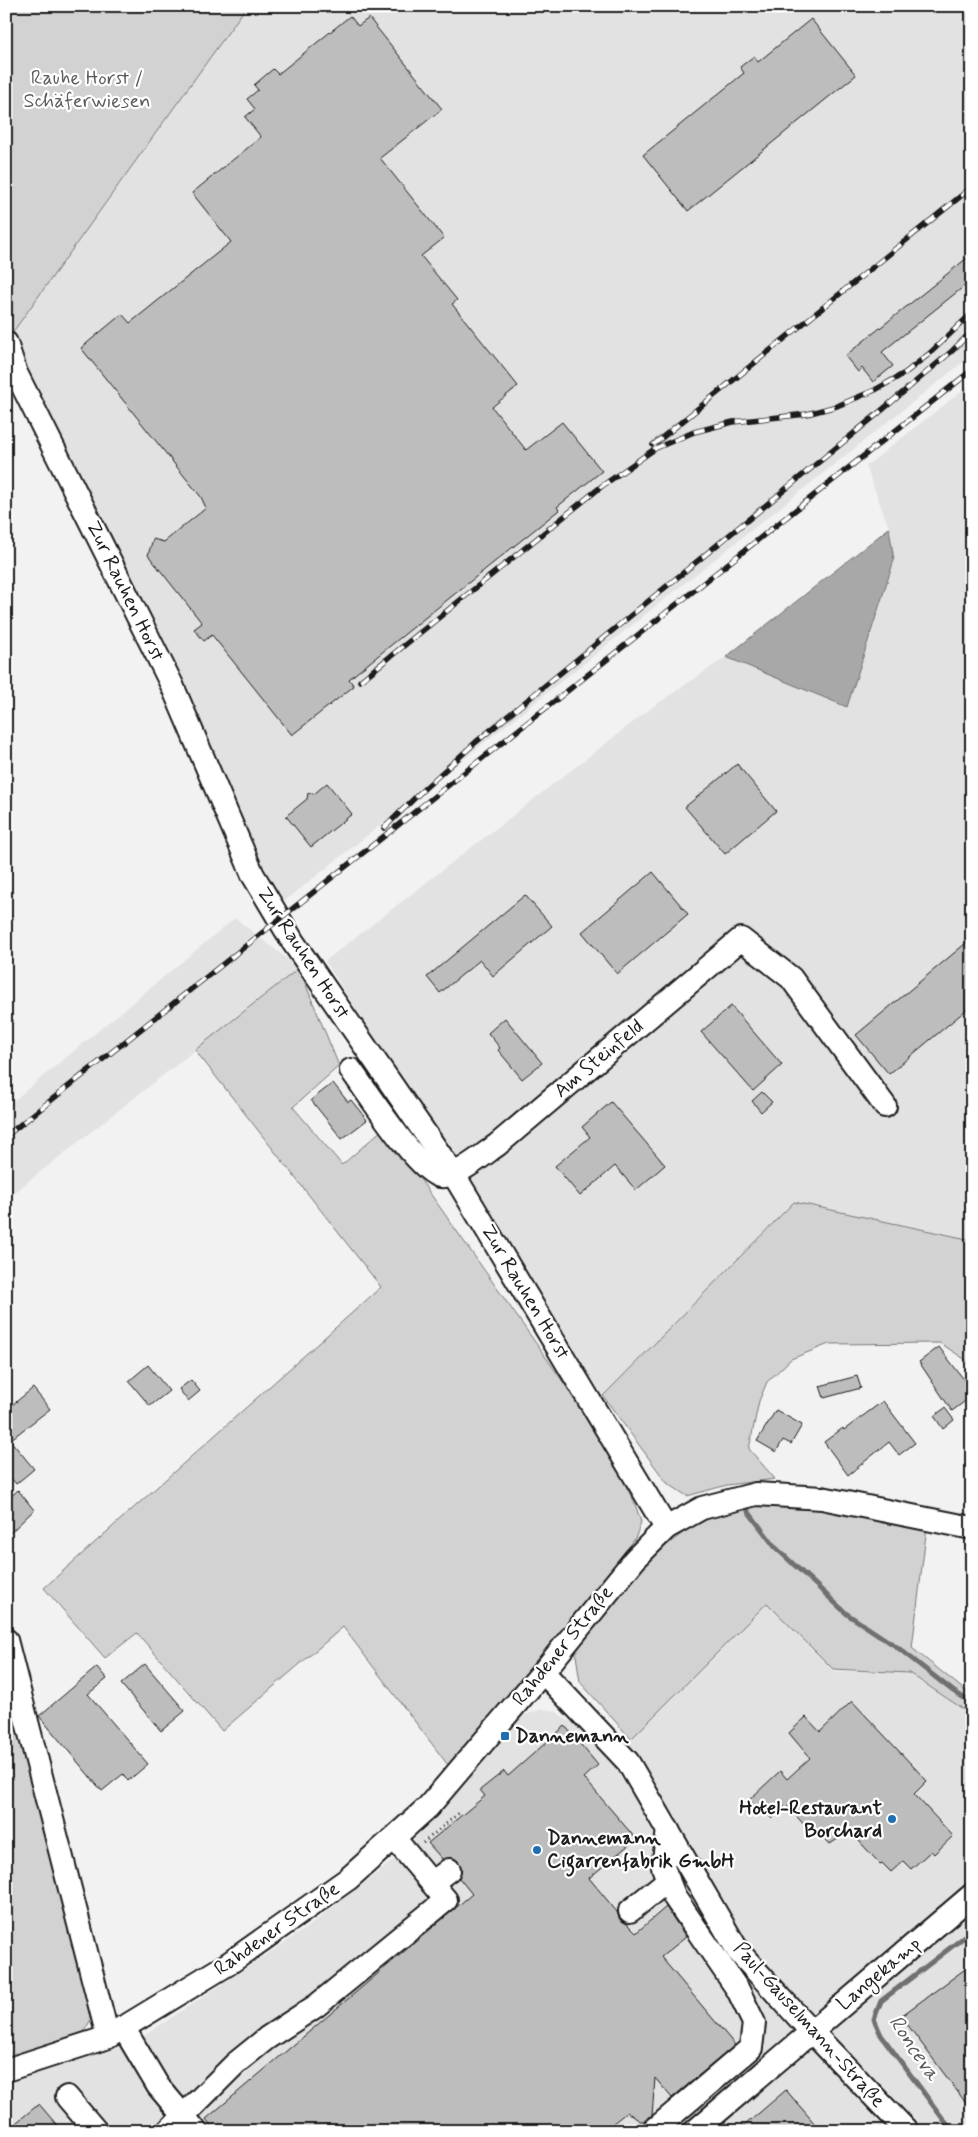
<svg xmlns="http://www.w3.org/2000/svg" width="978" height="2137" font-family="Mynerve,sans-serif">
<style>
.built{fill:#e2e2e2}
.green{fill:#d2d2d2;stroke:#777}
.water{fill:#a8a8a8;stroke:#707070}
.lines{fill:none;stroke-linecap:round;stroke-linejoin:round}
.stream{stroke:#707070;stroke-width:5}
.building{fill:#bdbdbd;stroke:#1c1c1c}
.minor-casing{stroke:#1c1c1c;stroke-width:26}
.path{stroke:#1c1c1c;stroke-width:3;stroke-dasharray:1 4;stroke-linecap:butt}
.minor{stroke:#fff;stroke-width:22}
.rail-casing{stroke:#1c1c1c;stroke-width:5.5}
.rail{stroke:#fff;stroke-width:4;stroke-dasharray:11;stroke-linecap:butt}
.poi-dot{fill:#1f6fb2;stroke:#fff;stroke-width:2}
.labels{text-anchor:middle;dominant-baseline:central;stroke-width:4.5;stroke-linejoin:round;paint-order:stroke}
.park-label{font-size:20px;fill:#5c5c5c;stroke:#fff}
.street-label{font-size:20px;fill:#1c1c1c;stroke:#fff}
.poi-label{font-size:20px;font-weight:bold;fill:#1c1c1c;stroke:#fff;text-anchor:start}
.water-label{font-size:21px;font-style:italic;fill:#5b5b5b;stroke:#fff}
</style>
<rect width="100%" height="100%" fill="#f2f2f2"/>
<filter id="ink" filterUnits="userSpaceOnUse"><feTurbulence type="fractalNoise" baseFrequency=".02" numOctaves="2"/><feDisplacementMap in="SourceGraphic" scale="10" xChannelSelector="R" yChannelSelector="G"/><feConvolveMatrix kernelMatrix="1 2 1 2 8 2 1 2 1" color-interpolation-filters="sRGB"/></filter>
<g filter="url(#ink)">
<g class="built">
<polygon points="247,6 972,6 972,355 281,904 147,610 8,335 15,329"/>
<polygon points="972,383 972,1240 794,1202 603,1396 325,961 654,706 726,657 847,707 894,560 889,528 866,466"/>
<polygon points="235,918 299,968 6,1199 6,1107"/>
<polygon points="767,1603 834,1671 909,1673 972,1715 972,2131 6,2131 6,2079 139,2039 305,1929 399,1856 520,1717 542,1709 555,1711 569,1721 630,1740"/>
</g>
<g class="green">
<polygon points="6,6 247,6 15,329 6,336"/>
<polygon points="299,968 339,1066 293,1107 342,1165 384,1128 602,1437 635,1504 641,1522 635,1539 451,1769 343,1627 222,1731 137,1633 105,1658 44,1588 381,1287 195,1050"/>
<polygon points="794,1202 972,1240 972,1364 940,1343 829,1344 791,1359 767,1382 759,1401 749,1449 775,1479 727,1485 687,1496 667,1483 603,1396"/>
<polygon points="808,1505 927,1526 912,1648 972,1696 972,1715 909,1673 833,1669 767,1603 631,1739 580,1682 575,1648 646,1561 701,1519 749,1506"/>
<polygon points="6,1663 43,1811 91,2019 84,2032 31,2051 6,2058"/>
</g>
<polygon class="water" points="889,528 894,560 847,707 726,657"/>
<g class="lines">
<g class="stream">
<polyline points="748,1511 775,1547 847,1614 897,1647 953,1691 972,1703"/>
<polyline points="952,2131 881,2035 874,2019 881,2001 972,1931"/>
</g>
</g>
<g class="building">
<polygon points="350,16 358,26 369,18 442,109 380,158 444,238 421,256 457,300 452,304 518,386 492,407 526,450 562,422 602,471 557,507 559,510 349,679 354,686 292,735 212,635 204,641 194,629 202,623 148,555 153,539 164,542 206,508 201,497 81,348 122,314 130,323 231,242 192,193 261,137 245,117 255,109 247,99 258,90 254,85 273,69 278,74"/>
<polygon points="811,19 856,75 688,211 643,155 744,73 740,67 754,56 758,62"/>
<polygon points="972,254 972,280 882,352 893,366 873,382 862,368 858,372 845,356"/>
<polygon points="737,764 776,811 725,854 685,807"/>
<polygon points="327,783 352,814 311,847 286,816 307,799 308,793 314,794"/>
<polygon points="653,872 688,914 617,974 582,932"/>
<polygon points="525,895 552,926 493,976 480,960 440,993 427,977"/>
<polygon points="972,938 972,1005 889,1074 856,1035"/>
<polygon points="731,1006 782,1065 753,1091 701,1032"/>
<polygon points="505,1018 542,1063 522,1079 498,1050 500,1048 488,1033"/>
<polygon points="333,1083 348,1102 351,1100 367,1120 342,1139 311,1100"/>
<polygon points="762,1092 772,1102 761,1112 752,1101"/>
<polygon points="611,1102 665,1165 636,1190 615,1166 580,1196 555,1166 590,1137 582,1127"/>
<polygon points="939,1347 972,1390 972,1396 952,1411 919,1362"/>
<polygon points="148,1365 169,1391 150,1406 129,1381"/>
<polygon points="857,1376 861,1388 824,1398 820,1386"/>
<polygon points="191,1380 200,1391 188,1401 179,1389"/>
<polygon points="33,1388 50,1409 10,1440 34,1469 16,1484 6,1472 6,1410"/>
<polygon points="883,1401 915,1443 899,1455 889,1442 848,1475 824,1442 843,1428 844,1430"/>
<polygon points="945,1408 954,1420 943,1429 934,1416"/>
<polygon points="776,1410 802,1425 791,1444 783,1440 776,1452 757,1441"/>
<polygon points="18,1490 34,1510 6,1537 6,1501"/>
<polygon points="145,1664 185,1711 161,1731 121,1684"/>
<polygon points="97,1667 107,1679 88,1694 148,1764 128,1781 123,1774 102,1791 39,1716"/>
<polygon points="852,1701 927,1781 914,1794 953,1836 934,1854 931,1851 911,1869 903,1861 891,1872 882,1863 880,1864 850,1831 830,1844 814,1827 810,1831 786,1805 772,1819 765,1812 762,1815 749,1800 780,1771 787,1779 810,1758 789,1733 806,1717 820,1732"/>
<polygon points="565,1726 598,1765 584,1778 636,1839 589,1878 617,1912 620,1920 627,1924 636,1933 666,1907 686,1937 661,1957 735,2045 672,2098 655,2078 652,2115 644,2121 640,2121 627,2112 607,2128 605,2125 598,2131 215,2131 206,2119 472,1894 459,1878 462,1869 459,1862 454,1858 442,1859 428,1843 485,1796 480,1790 504,1771 508,1776"/>
<polygon points="972,1964 972,2111 901,2016"/>
<polygon points="786,2090 821,2131 738,2131"/>
<polygon points="39,2104 62,2131 6,2131"/>
</g>
<g class="lines">
<g class="minor-casing">
<g id="minor">
<polyline points="6,343 16,373 172,685 253,875 293,942 454,1175 666,1528"/>
<path d="M351 1070C366 1090 419 1173 440 1176 455 1179 484 1154 497 1145L741 939 791 978 885 1106"/>
<polyline points="6,1640 108,2037"/>
<polyline points="543,1672 628,1762 738,1951 811,2031 907,2131"/>
<polyline points="432,1883 449,1870"/>
<polyline points="630,1911 668,1880"/>
<polyline points="123,2027 158,2086 196,2131"/>
<polyline points="6,2070 108,2037 228,1964 348,1879 428,1807 543,1672 635,1559 666,1528 702,1508 756,1494 822,1498 972,1528"/>
<polyline points="67,2097 96,2131"/>
<polyline points="168,2131 236,2063 267,2038 316,2006 446,1900 394,1838"/>
<polyline points="653,2131 751,2048 754,2023 738,1990 675,1898 663,1867 668,1830"/>
<polyline points="695,2131 972,1895"/>
</g>
</g>
<polyline class="path" points="423,1843 459,1813"/>
<use href="#minor" class="minor"/>
<g class="rail-casing">
<g id="rail">
<polyline points="653,445 972,187"/>
<polyline points="360,681 602,486 656,448 694,432 733,422 807,414 837,406 875,390 905,373 929,354 972,313"/>
<polyline points="384,828 425,788 476,742 875,416 952,351 972,331"/>
<polyline points="6,1136 972,370"/>
</g>
</g>
<use href="#rail" class="rail"/>
</g>
</g>
<g class="poi-dot">
<rect x="500" y="1731" width="10" height="10" rx="2.5"/>
<circle cx="892" cy="1819" r="5"/>
<circle cx="537" cy="1850" r="5"/>
</g>
<g class="labels">
<g class="park-label">
<text x="87" y="78">Rauhe Horst /<tspan x="87" dy="23">Schäferwiesen</tspan></text>
</g>
<g class="street-label">
<text transform="translate(125 591) rotate(64)">Zur Rauhen Horst</text>
<text transform="translate(303 953) rotate(57)">Zur Rauhen Horst</text>
<text transform="translate(599 1059) rotate(-40)">Am Steinfeld</text>
<text transform="translate(525 1292) rotate(59)">Zur Rauhen Horst</text>
<text transform="translate(563 1646) rotate(-51)">Rahdener Straße</text>
<text transform="translate(277 1929) rotate(-35)">Rahdener Straße</text>
<text transform="translate(879 1974) rotate(-40)">Langekamp</text>
<text transform="translate(809 2025) rotate(48)">Paul-Gauselmann-Straße</text>
</g>
<g class="poi-label">
<text x="515" y="1736">Dannemann</text>
<text x="882" y="1808" text-anchor="end">Hotel-Restaurant<tspan x="882" dy="23">Borchard</tspan></text>
<text x="547" y="1838">Dannemann<tspan x="547" dy="23">Cigarrenfabrik GmbH</tspan></text>
</g>
<g class="water-label">
<text transform="translate(914 2048) rotate(56)">Ronceva</text>
</g>
</g>
<rect width="978" height="2137" fill="none" stroke="#fff" stroke-width="25"/>
<rect x="12" y="12" width="953" height="2112" fill="none" stroke="#1c1c1c" stroke-width="2" filter="url(#ink)"/>
</svg>
